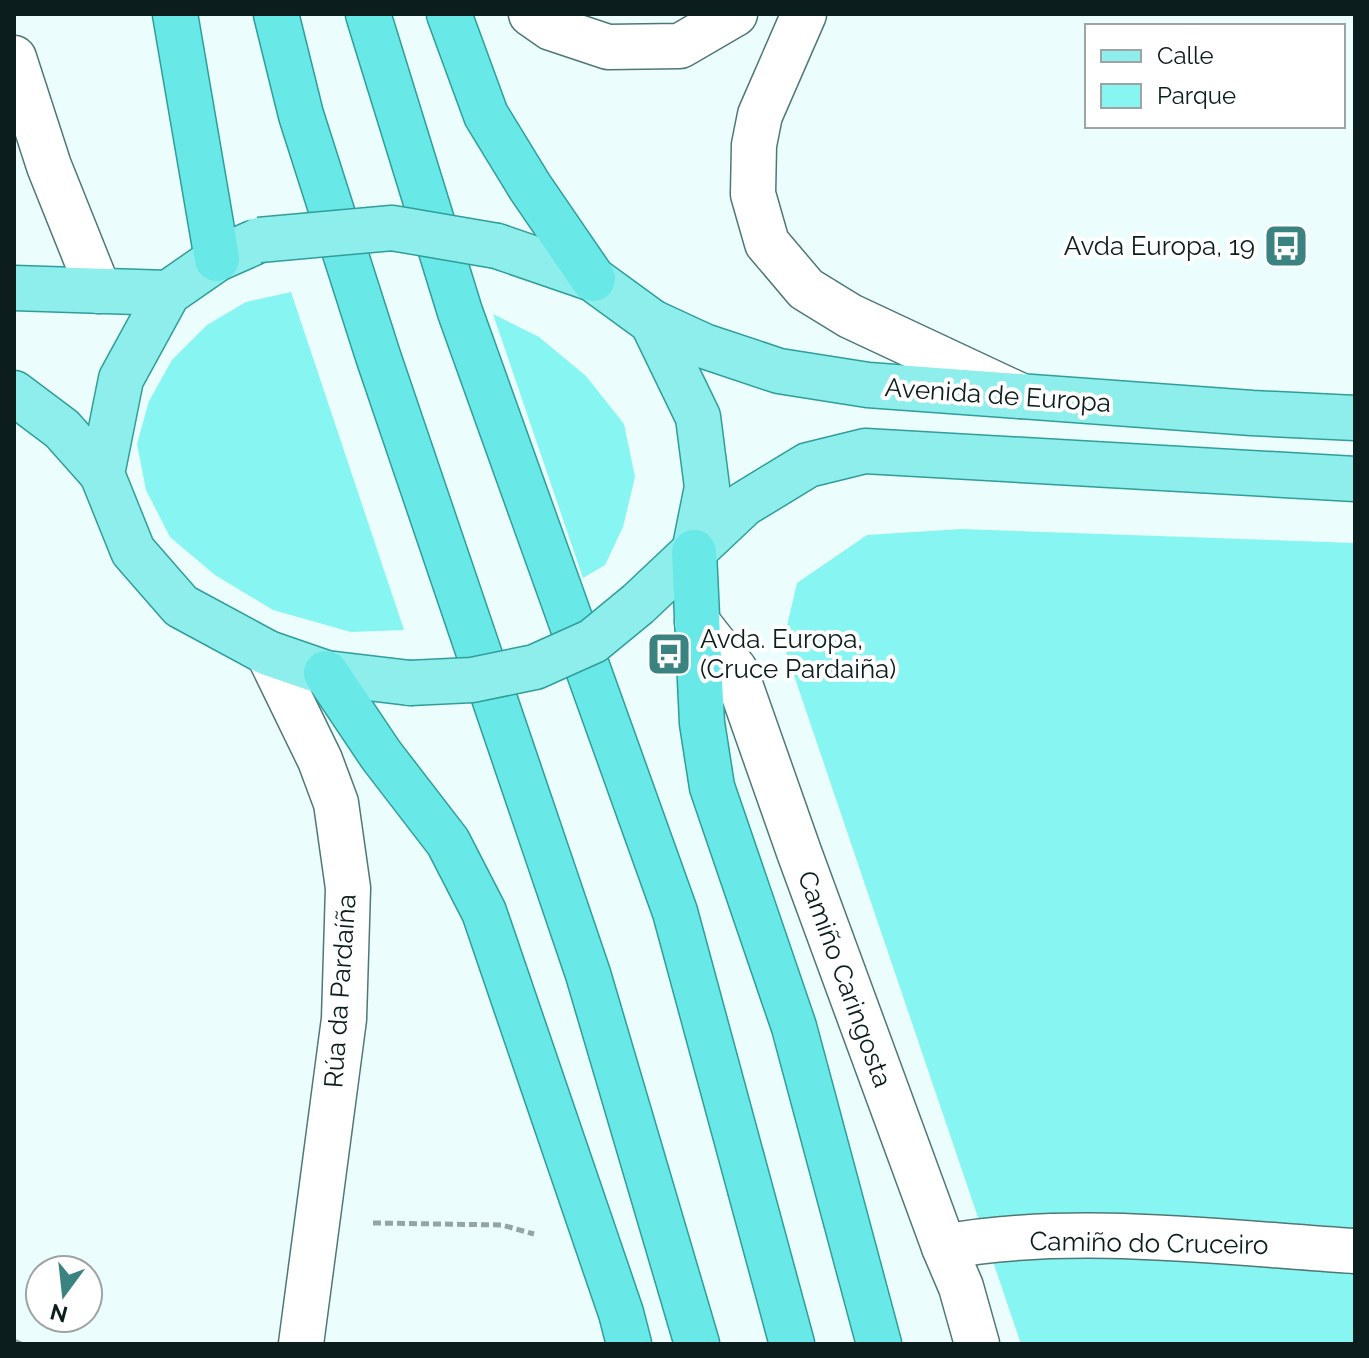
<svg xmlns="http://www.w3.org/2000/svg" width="1369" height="1358" font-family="Raleway,sans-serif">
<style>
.green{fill:#87f6f2}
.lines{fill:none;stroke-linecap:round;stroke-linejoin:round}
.minor-casing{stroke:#4e7876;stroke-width:47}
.primary-casing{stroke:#2f9e9b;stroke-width:47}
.trunk-casing{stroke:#2f9e9b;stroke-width:47}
.path{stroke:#93a5a4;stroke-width:5;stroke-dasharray:8 4;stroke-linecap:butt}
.minor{stroke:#fff;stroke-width:44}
.primary{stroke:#8eeeec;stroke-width:44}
.trunk{stroke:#68e8e6;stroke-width:44}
.primary-bridge-casing{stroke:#2f9e9b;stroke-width:47;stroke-linecap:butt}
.primary-bridge{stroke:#8eeeec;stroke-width:44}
.labels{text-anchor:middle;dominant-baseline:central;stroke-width:8;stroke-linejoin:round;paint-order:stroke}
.poi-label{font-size:26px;fill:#0b1d1c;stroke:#fff;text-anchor:end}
.street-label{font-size:26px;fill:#0b1d1c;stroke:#fff}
</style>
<rect width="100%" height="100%" fill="#ebfdfc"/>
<g class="green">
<polygon points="291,292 404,630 351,632 273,610 215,575 170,537 146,490 137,444 149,401 172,360 207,325 246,302"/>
<polygon points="493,314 539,337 586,376 624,424 635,477 623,527 605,565 583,578"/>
<polygon points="961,529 1355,543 1355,1344 1021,1344 783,643 797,583 867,535"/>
</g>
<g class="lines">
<g class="minor-casing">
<g id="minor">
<polyline points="531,14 551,28 608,47 680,46 735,14"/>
<polyline points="804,14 760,115 754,145 753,194 767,243 806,289 850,316 1021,396"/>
<polyline points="14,58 49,166 99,291"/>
<polyline points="697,622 735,670 799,852 944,1247 961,1287 977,1344"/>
<polyline points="268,653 320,760 336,803 348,888 344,1019 301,1344"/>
<path d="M944 1247C1072 1223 1226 1243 1355 1251"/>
</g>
</g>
<g class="primary-casing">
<g id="primary">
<polyline points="253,243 217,259 168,293 121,379 102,474 133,551 181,606 268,653 326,673 410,683"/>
<polyline points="497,246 593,279 652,322 698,417 707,487 694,552"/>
<polyline points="14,288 168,293"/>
<polyline points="652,322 704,346 779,371 868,385 1252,413 1355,418"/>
<polyline points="14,393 62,429 102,474"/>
<polyline points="638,604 744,504 808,465 865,451 1355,479"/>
</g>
</g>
<g class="trunk-casing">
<g id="trunk">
<polyline points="175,14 217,259"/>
<polyline points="276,14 301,115 378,356 588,974 697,1344"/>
<polyline points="368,14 460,312 675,912 792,1344"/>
<polyline points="449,14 486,115 530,187 593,279"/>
<polyline points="694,552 702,723 712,787 794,1027 879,1344"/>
<polyline points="326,673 381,755 448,842 484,912 621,1313 629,1344"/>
</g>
</g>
<g class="path">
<polyline points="373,1223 502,1225 534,1234"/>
<polyline points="14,1341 21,1344"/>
</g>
<use href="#minor" class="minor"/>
<use href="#primary" class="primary"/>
<use href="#trunk" class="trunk"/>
<g class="primary-bridge-casing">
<g id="primary-bridge">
<polyline points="259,240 392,228 497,246"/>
<polyline points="410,683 472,680 535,667 593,641 638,604"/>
</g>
</g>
<use href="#primary-bridge" class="primary-bridge"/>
</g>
<defs>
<g id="bus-square" transform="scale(2.3)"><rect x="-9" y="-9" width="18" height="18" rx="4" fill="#3b8381" stroke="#fff"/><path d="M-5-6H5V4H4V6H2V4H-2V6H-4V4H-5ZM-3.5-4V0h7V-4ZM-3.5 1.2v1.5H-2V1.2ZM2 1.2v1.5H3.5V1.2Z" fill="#fff"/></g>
</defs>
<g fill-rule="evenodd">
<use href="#bus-square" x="1286" y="246"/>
<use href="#bus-square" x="669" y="654"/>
</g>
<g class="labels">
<g class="poi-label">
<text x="1255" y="246">Avda Europa, 19</text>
<text x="700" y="639" text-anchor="start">Avda. Europa,<tspan x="700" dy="30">(Cruce Pardaiña)</tspan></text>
</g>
<g class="street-label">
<text transform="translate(998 395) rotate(4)">Avenida de Europa</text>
<text transform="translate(845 979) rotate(70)">Camiño Caringosta</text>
<text transform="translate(340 991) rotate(-86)">Rúa da Pardaíña</text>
<text transform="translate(1149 1243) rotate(1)">Camiño do Cruceiro</text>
</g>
</g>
<rect width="1369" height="1358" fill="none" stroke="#0b1d1c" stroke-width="32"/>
<rect x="1085" y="24" width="260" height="104" fill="#ffffff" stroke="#9da5a4" stroke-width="2"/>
<rect x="1101" y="50" width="40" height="12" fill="#8eeeec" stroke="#9da5a4" stroke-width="2"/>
<text x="1157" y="64" font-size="24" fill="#0b1d1c">Calle</text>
<rect x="1101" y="84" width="40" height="24" fill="#87f6f2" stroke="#9da5a4" stroke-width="2"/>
<text x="1157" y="104" font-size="24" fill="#0b1d1c">Parque</text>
<g transform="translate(64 1294) rotate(195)"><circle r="38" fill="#ffffff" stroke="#9da5a4" stroke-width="2"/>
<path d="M0-6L14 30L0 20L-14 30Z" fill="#3b8381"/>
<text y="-12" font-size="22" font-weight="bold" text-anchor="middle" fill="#0b1d1c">N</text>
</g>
</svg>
